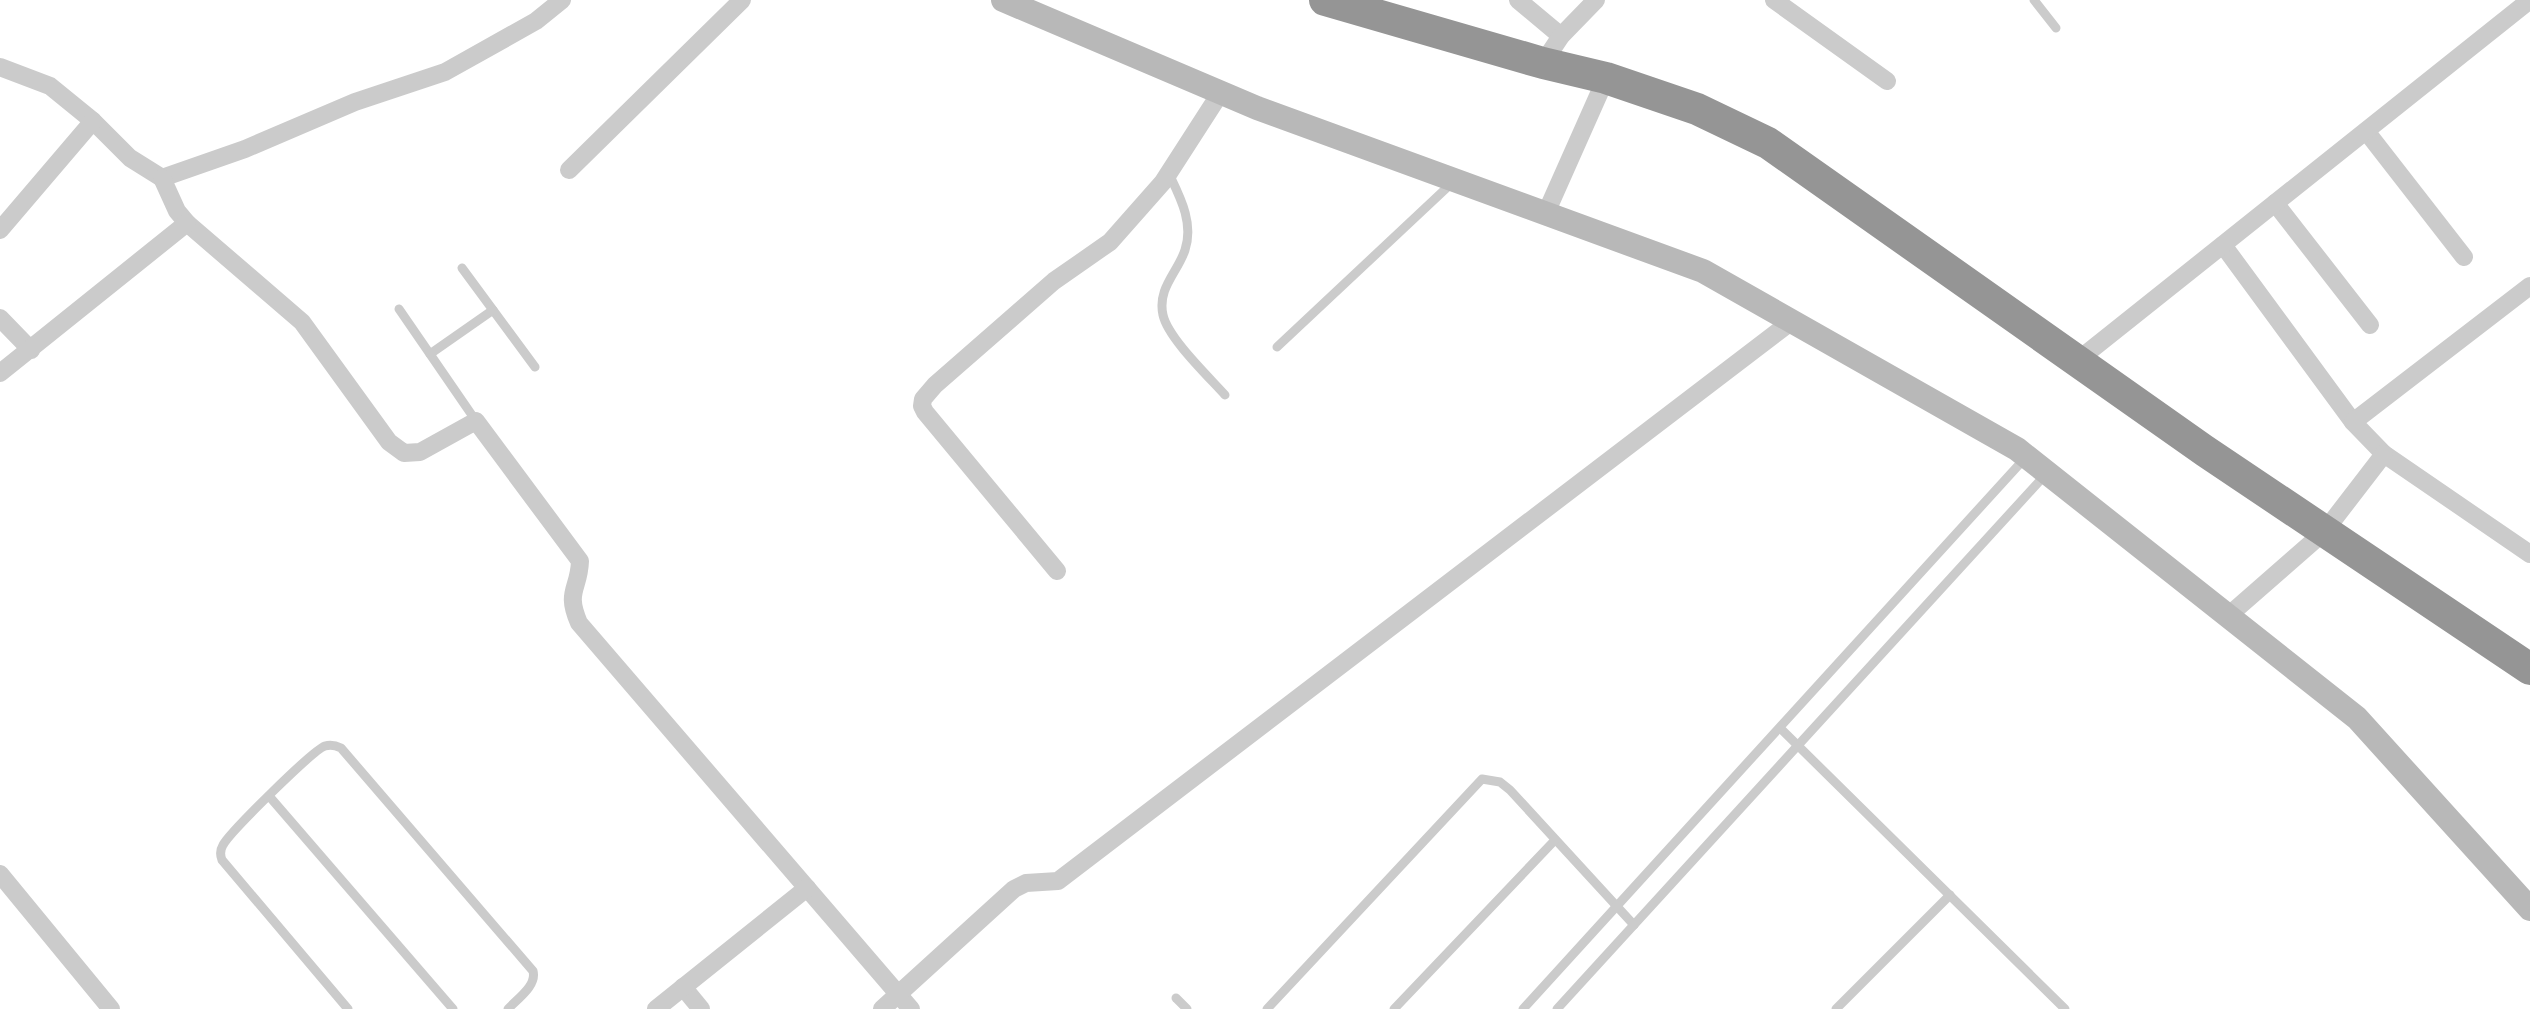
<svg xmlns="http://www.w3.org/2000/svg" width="2530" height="1009" font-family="Roboto,sans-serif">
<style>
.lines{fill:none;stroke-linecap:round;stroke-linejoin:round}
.lane{stroke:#cbcbcb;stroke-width:9}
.street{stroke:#cbcbcb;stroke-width:18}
.secondary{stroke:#b8b8b8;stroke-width:24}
.highway{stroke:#959595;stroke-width:32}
</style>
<rect width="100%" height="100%" fill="#fff"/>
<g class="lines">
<g class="lane">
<polyline points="2034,0 2056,28"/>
<path d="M1169 174C1180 197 1194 223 1185 250 1178 272 1157 288 1163 315 1168 338 1208 376 1225 395"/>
<polyline points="462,268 535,367"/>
<polyline points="399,309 476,421"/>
<polyline points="1277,347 1454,181"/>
<polyline points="430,354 493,310"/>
<polyline points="1780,728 2065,1009"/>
<polyline points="269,796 453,1009"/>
<polyline points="1176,998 1187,1009"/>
<path d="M348 1009 222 860C220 855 220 850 223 845 230 832 313 750 325 746 331 744 335 745 341 748L533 971C537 986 517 999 508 1009"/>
<polyline points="1267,1009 1482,779 1500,782 1510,790 1634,925"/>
<polyline points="1394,1009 1555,840"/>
<polyline points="1523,1009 2026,457"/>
<polyline points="1557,1009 2046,474"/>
<polyline points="1836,1009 1950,895"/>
</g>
<g class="street">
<polyline points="1518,0 1561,36"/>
<polyline points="1774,0 1887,81"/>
<polyline points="1543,63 1561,36 1596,0"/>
<polyline points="0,67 50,86 93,121 130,158 162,178 245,149 355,102 445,72 536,21 562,0"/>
<polyline points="2366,131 2464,257"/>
<polyline points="569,170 742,0"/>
<path d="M162 178 177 211 187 223 302 322 389 442 404 453 420 452 476 421 580 561C579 590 565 591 579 623L911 1009"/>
<polyline points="2275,203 2370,325"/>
<polyline points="1546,213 1606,78"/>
<polyline points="0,230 93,121"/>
<polyline points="2223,245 2353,422"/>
<polyline points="2530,286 2353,422 2384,454 2530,554"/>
<polyline points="0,318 31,350"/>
<polyline points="2077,361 2530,0"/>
<polyline points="0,373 187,223"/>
<polyline points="1057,571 925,412 922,406 923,399 935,385 1054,281 1110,242 1163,182 1221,92"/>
<polyline points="2228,616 2324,532 2384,454"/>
<polyline points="0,874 111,1009"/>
<polyline points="683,987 701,1009"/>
<polyline points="656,1009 807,888"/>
<polyline points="882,1009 1014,889 1026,883 1058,881 1792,321"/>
</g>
<polyline class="secondary" points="1003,0 1257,108 1703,271 2017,449 2357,718 2530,909"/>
<polyline class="highway" points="1325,0 1543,63 1606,78 1697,109 1768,143 2205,451 2530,669"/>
</g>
</svg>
